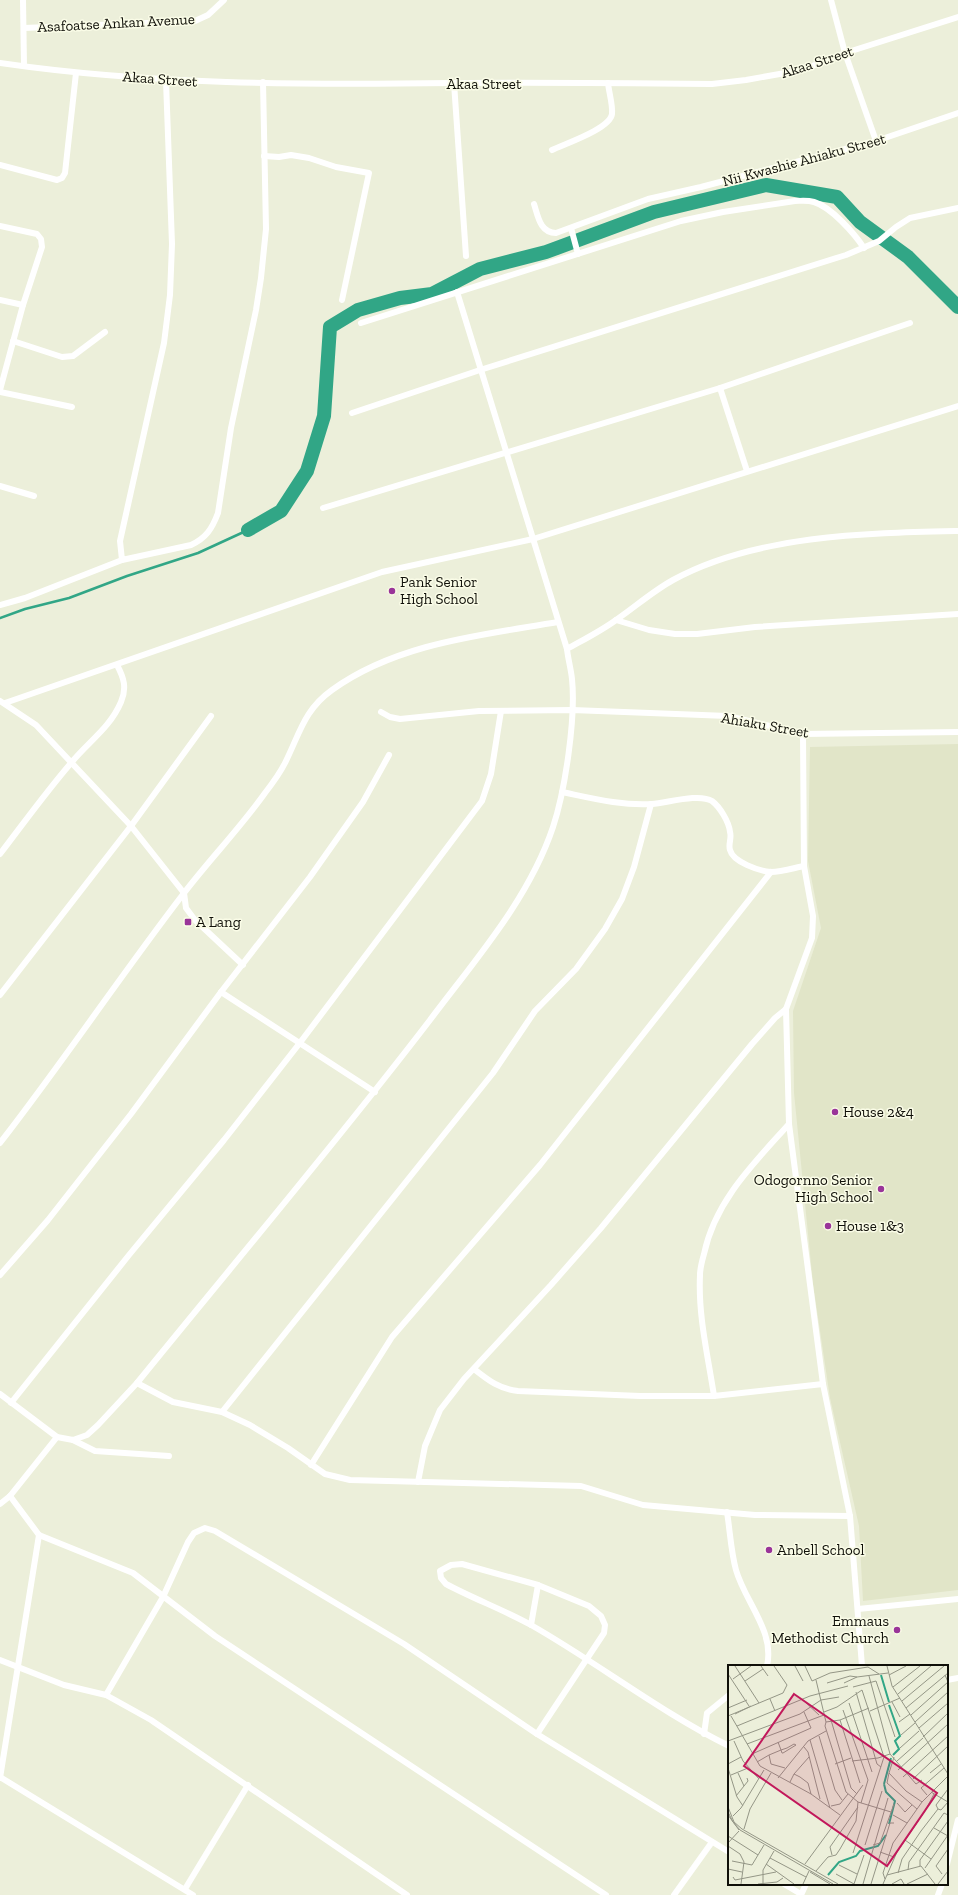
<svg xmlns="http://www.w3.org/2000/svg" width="958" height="1895" font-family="'Zilla Slab',serif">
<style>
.built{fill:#e1e5c8}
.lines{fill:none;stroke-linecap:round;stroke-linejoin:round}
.stream{stroke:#31a686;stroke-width:2.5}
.river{stroke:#31a686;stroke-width:14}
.street{stroke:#fff;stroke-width:6}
.poi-dot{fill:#993499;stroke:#fafce7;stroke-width:1.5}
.labels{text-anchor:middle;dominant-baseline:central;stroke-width:3;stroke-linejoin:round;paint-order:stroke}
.street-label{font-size:15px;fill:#101009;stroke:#fafce7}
.poi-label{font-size:15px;fill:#101009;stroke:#fafce7;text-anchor:start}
.inset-river{fill:none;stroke:#31a686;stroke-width:2}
.inset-road{fill:none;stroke:#949686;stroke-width:1}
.view{fill:#c2185b;fill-opacity:0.15;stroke:#c2185b;stroke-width:2}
.inset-edge{fill:none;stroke:#101009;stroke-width:2}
</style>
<rect width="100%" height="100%" fill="#ecefda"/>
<polygon class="built" points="958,744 958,1590 863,1601 859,1526 830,1398 813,1284 794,1093 793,1011 821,928 808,861 810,747"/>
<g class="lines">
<polyline class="stream" points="0,618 25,609 69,598 127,576 198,553 248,530"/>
<polyline class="river" points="248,530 281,511 307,471 324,416 330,327 358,310 400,298 432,294 480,269 546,252 654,212 766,185 837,197 860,222 908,257 958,307"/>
<g class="street">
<polyline points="23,0 24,66"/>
<polyline points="831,0 845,53 876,141"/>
<polyline points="24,28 195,21 208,15 224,0"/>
<path d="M0 63C151 85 302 85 454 83 540 82 626 83 712 84L746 80 802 70 845 53 958 17"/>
<path d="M166 81 172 244 170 295 164 343 120 541 122 560 191 545C206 538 212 529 218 513L231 428 256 310 261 278 266 229 263 82"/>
<polyline points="454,83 466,256"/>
<path d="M552 150C564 144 610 129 612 114 613 105 609 93 608 83"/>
<polyline points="264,156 279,157 291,155 309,158 336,167 369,173 342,300"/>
<polyline points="0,165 57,180 62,178 65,173 76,73"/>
<path d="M534 204C538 216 540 233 556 233L648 199 701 187 876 141 958 113"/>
<polyline points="0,226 37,234 41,239 42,247 23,305 0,390"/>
<polyline points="571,228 578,254"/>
<polyline points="0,300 23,305"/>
<path d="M361 323 681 221 723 212 795 201C801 201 807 200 814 202 831 207 854 233 864 248"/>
<polyline points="13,341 62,357 73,356 105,332"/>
<polyline points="720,388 747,471"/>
<polyline points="0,392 72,407"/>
<polyline points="352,413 480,370 846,255 879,241 896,227 910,218 958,208"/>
<polyline points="0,486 34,496"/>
<polyline points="323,508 720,388 910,323"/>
<polyline points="0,605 25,598 122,560"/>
<polyline points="616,620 649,630 675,634 697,634 755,627 958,614"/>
<path d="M567 649C583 640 601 631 616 620 635 607 653 591 673 580 755 535 867 533 958 531"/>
<polyline points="0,701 36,725 131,826 184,893 186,908 195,920 243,965"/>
<polyline points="5,703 382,572 533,539 958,406"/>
<polyline points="381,712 390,717 400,719 479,711 572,710 728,716 803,734 958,732"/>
<polyline points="803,734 804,866 813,916 812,938 786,1009 789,1124 823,1384 850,1516 862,1666"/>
<path d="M562 792C591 798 622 806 652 804 667 803 699 793 712 801 720 807 729 822 730 832 732 838 728 844 730 850 733 862 759 871 771 872 781 872 794 868 804 866"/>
<path d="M0 854C23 824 46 792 71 763 88 742 110 728 121 702 127 688 124 678 117 665"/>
<polyline points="221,992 375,1092"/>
<polyline points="0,995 131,826 211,716"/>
<path d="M789 1124C754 1163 715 1201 704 1254 702 1261 700 1268 700 1275 698 1316 708 1356 714 1396L823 1384"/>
<path d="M0 1143C63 1062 121 975 184 893 210 859 240 828 265 793 272 784 280 773 285 763 300 733 304 710 332 690 397 643 482 635 558 622"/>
<polyline points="0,1275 48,1220 131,1114 221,992 310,877 363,802 389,755"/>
<path d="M474 1369C488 1380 499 1389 518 1391L640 1396H714"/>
<polyline points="137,1383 173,1402 222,1412 250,1425 288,1448 325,1474 350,1480 581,1486 643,1505 755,1515 850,1516"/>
<path d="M0 1394 57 1437 73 1440 87 1435 98 1425 137 1383C235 1262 336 1143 430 1020 475 960 529 899 553 827 565 791 576 718 572 679 571 669 568 659 567 649L457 292"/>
<polyline points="11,1403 129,1255 224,1140 299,1044 482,801 491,774 501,711"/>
<polyline points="222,1412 493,1073 535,1011 576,969 605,929 622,899 634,867 651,804"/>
<polyline points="73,1440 95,1451 169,1456"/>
<polyline points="311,1465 392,1337 540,1165 771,872"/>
<polyline points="418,1482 425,1446 440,1410 464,1379 551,1285 601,1228 752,1044 775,1018 786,1009"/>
<polyline points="10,1496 39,1535 133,1573 215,1636 606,1895"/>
<polyline points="0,1504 10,1496 57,1437"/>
<path d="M727 1512C730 1531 731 1552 736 1570 745 1602 775 1631 767 1666"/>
<polyline points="858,1609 958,1599"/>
<polyline points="531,1625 538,1585"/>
<polyline points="0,1660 64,1685 106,1695 151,1720 407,1895"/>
<polyline points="947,1680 958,1678"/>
<polyline points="106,1695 163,1597 188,1542 194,1533 205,1528 215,1531 404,1644 537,1734 729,1852"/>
<path d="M537 1734 604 1633 605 1625 601 1616 589 1606 538 1585 462 1564 451 1565 440 1571 441 1578 446 1584C474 1599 504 1610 531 1625 598 1663 660 1712 729 1746"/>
<polyline points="704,1734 707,1713 729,1695"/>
<polyline points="0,1777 193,1895"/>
<polyline points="0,1778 39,1535"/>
<polyline points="947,1864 958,1820"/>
<polyline points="784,1884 801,1894"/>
<polyline points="185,1889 248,1785"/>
<polyline points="674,1895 712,1842"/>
<polyline points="801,1895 806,1884"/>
<polyline points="938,1895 942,1884"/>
</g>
</g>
<g class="poi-dot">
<circle cx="392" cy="591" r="4"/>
<rect x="184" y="918" width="8" height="8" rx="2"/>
<circle cx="835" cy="1112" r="4"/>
<circle cx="881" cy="1189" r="4"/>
<circle cx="828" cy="1226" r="4"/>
<circle cx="769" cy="1550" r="4"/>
<circle cx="897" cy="1630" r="4"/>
</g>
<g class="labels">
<g class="street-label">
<text transform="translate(116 23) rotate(-3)">Asafoatse Ankan Avenue</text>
<text transform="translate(817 62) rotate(-18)">Akaa Street</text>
<text transform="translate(160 79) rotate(4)">Akaa Street</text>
<text x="484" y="84">Akaa Street</text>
<text transform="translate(804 160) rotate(-15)">Nii Kwashie Ahiaku Street</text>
<text transform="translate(765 725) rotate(10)">Ahiaku Street</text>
</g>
<g class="poi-label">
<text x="400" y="582">Pank Senior<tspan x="400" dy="17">High School</tspan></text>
<text x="196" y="922">A Lang</text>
<text x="843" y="1112">House 2&amp;4</text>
<text x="873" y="1180" text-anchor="end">Odogornno Senior<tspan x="873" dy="17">High School</tspan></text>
<text x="836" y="1226">House 1&amp;3</text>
<text x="777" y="1550">Anbell School</text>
<text x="889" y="1621" text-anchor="end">Emmaus<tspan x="889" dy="17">Methodist Church</tspan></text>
</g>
</g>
<g transform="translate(728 1665)">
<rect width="220" height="220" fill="#ecefda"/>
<path class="inset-river" d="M153 10 161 37M161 40 172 71 167 76 171 84 165 90M156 119 163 93M156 119 158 127 167 136 161 159M100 210 111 197 128 191 132 186 150 181 158 170"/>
<path class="inset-road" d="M7 1 31 38M33 1 40 11M67 1 75 16M77 1 84 16 102 8 140 2 151 9M159 1 164 21 220 109M0 9 21 41M161 10 178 1M141 11 162 89 188 119 194 115M5 14 23 1M88 15 98 57M17 16 35 4M99 18 122 11 129 12M116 18 129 12 160 8M125 22 148 16 167 72M165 22 192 1M128 27 149 99 153 102M170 29 203 1M42 34 47 46M75 35 91 50M174 36 216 1M164 37 172 52M121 38 144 107M0 43 19 35M141 43 112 55 98 57 97 61 118 127 130 137 163 147M178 43 220 8M115 45 140 115 133 138M142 46 172 33M96 47 109 42 134 25 156 92M7 49 23 41M183 50 220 17 217 10M0 51 55 28 59 20 46 1M3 51 32 101 83 129 112 150M103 55 123 123 129 129M112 55 132 118M171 57 182 49M187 57 220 27M9 61 82 31 120 21M191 63 220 38M173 70 187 58M91 71 107 125 114 135M195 72 220 48M82 75 102 143M0 76 72 49 93 35 111 32M6 76 15 96 31 114M19 79 96 50M76 82 80 87 92 134M172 83 191 66M24 89 83 63 76 47M41 90 43 99 57 103M124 96 150 93 162 89M169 96 195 73M29 97 41 90 53 85 59 83 66 79 68 80 55 88H54L53 85 50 77M0 99 13 92M107 99 123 93M0 103 9 132 15 141M170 105 220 59M10 108 16 121M161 108 166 92M202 108 213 99M66 109 81 92M3 110 20 103M175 112 220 71M50 113 80 76 98 66M185 114 220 81M62 117 66 109 72 112 80 118 83 129M203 127 220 137M199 130 193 123 216 103M8 131 20 116 19 113M169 138 177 147 184 140M103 141 112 139 120 129M0 142 6 157 14 164 110 219M189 144 159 118 161 108 178 126 194 137M210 144 208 140 220 124M0 147 5 157 12 165 105 219M0 150 11 165M165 150 179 158M5 151 13 143 36 105M206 163 220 171M16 164 22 144 43 108M0 171 30 190M177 175 203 194M0 178 11 166M137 180 154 126M145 180 152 178 166 139M0 181 12 189 16 197 13 219M152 187 166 192M125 188 156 92M104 190 102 182 130 142M42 193 78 212M4 196 24 200 36 180M38 199 66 219M77 199 135 120M111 200 129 209M192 201V195L220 156M197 203 220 170M0 204 14 207M180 205 181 197 216 148 220 150M88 206 100 192 108 190 112 184 128 156 130 137M82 207 102 219M170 208 174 194 193 166 210 144 213 145 220 137M108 209 126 219M214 209 208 201 220 184M159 210 193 201 207 219M5 212 7 215 48 207M157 214 155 208 165 178 194 137 220 111M30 219 49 217 55 213M35 219V205L46 186M75 219 81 206M126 219 136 190M135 219 160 133M143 219 162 158H166M155 219 169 187 197 146 206 129M164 219 173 214 176 219M179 219 200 209M210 219 220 206"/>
<path class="view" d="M66 29 209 128 159 201 16 101Z"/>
<rect width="220" height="220" class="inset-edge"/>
</g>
</svg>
